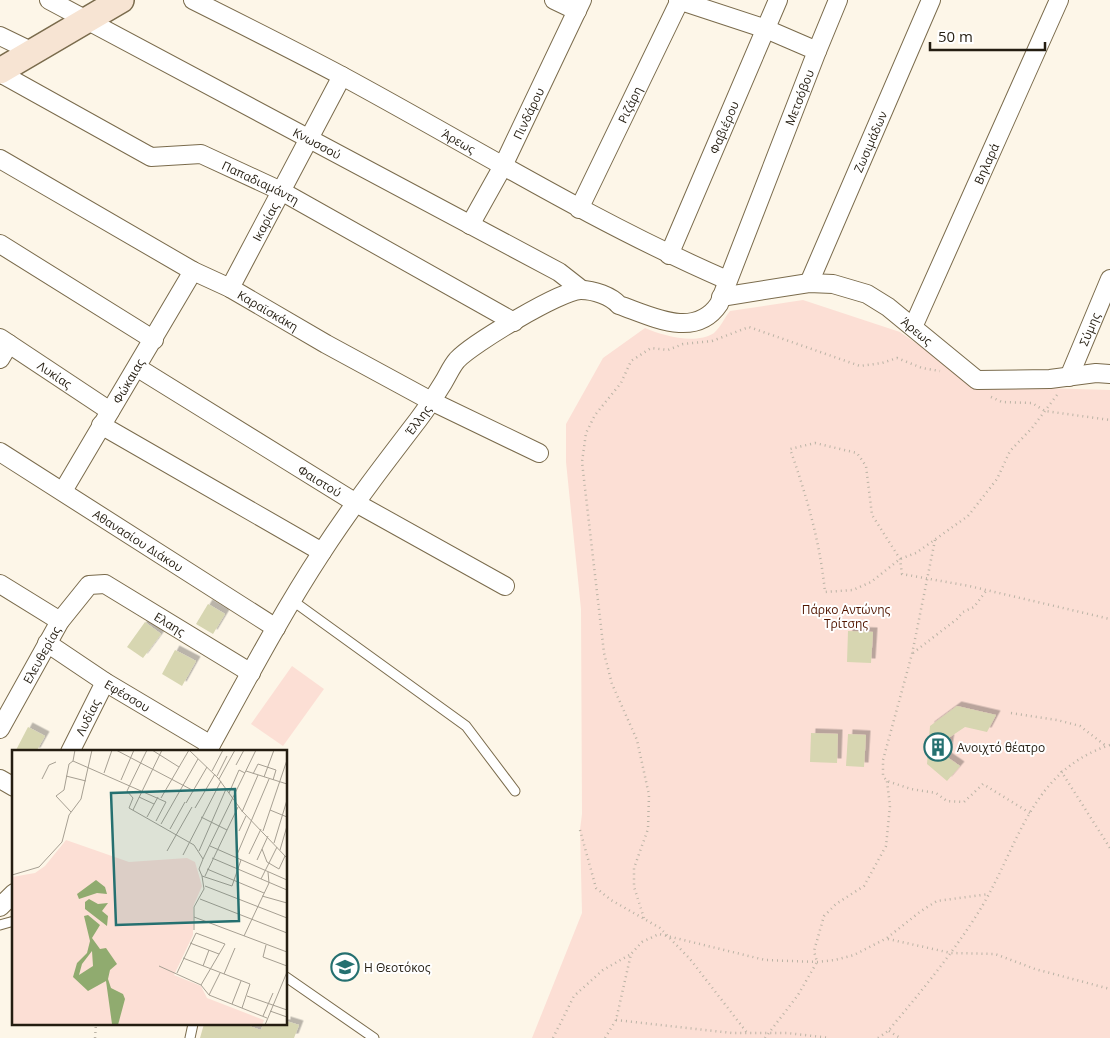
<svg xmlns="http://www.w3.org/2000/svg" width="1110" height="1038" font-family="'Open Sans',sans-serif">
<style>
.green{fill:#fcdfd5}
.building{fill:#d7d6b1;filter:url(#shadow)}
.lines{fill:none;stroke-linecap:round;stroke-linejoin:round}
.lane-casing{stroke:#7a6b4c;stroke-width:11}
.street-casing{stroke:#7a6b4c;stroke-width:20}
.secondary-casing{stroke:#7a6b4c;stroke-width:28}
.path{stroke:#bab3a5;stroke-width:2.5;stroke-dasharray:1 4;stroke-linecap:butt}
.lane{stroke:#fff;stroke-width:9}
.street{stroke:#fff;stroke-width:18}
.secondary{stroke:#f7e4d3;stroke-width:25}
.labels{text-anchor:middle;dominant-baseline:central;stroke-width:4;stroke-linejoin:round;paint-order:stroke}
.street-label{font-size:12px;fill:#241d11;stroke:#fff}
.park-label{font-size:12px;fill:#521600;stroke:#fff}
.poi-label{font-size:12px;fill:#241d11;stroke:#fff;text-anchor:start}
.inset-road{fill:none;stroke:#a69f92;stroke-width:1}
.view{fill:#257070;fill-opacity:0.15;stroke:#257070;stroke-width:2.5}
.inset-edge{fill:none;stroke:#241d11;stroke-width:2.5}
</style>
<defs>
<filter id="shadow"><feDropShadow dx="4.5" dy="-4.5" stdDeviation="0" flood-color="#0004"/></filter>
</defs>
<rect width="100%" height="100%" fill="#fdf6e8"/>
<g class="green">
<path d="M803 300 900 332 978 386 1110 390V1038H532L582 913 580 830 582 814 581 609 566 462V424L603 358 645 328C664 336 695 345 714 333 720 328 725 317 730 311Z"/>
<polygon points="292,666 324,689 283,746 251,724"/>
</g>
<g class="building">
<polygon points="208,604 225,614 213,634 196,624"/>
<polygon points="145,622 161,634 143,658 127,647"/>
<polygon points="848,631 873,632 871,663 847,662"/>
<polygon points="175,650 196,661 182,686 162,674"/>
<polygon points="957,706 996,715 987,732 965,727 950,737 947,757 960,766 947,781 927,764 930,726"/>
<polygon points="28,727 45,736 36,752 15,752"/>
<polygon points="811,733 838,734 837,763 810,762"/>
<polygon points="848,734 866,735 864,767 846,766"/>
<polygon points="286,1021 299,1025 294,1038 200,1038 204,1024 243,1024 261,1030 263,1024 286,1024"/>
</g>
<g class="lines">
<g class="lane-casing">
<g id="lane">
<polyline points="293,601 466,726 515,791"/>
<polyline points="0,925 14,921"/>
<polyline points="286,977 374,1038"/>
<polyline points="190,1038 193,1024"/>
</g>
</g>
<g class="street-casing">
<g id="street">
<path id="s1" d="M49 0 559 272 582 290"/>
<path id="s2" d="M193 0C243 25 293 50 342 76 470 145 593 222 727 280"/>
<polyline points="554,0 577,11"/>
<polyline points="0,36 33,52"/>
<polyline points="817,51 838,0"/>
<path id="s3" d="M0 73 151 157 201 154 281 191 514 322"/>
<path id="s4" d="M0 159 193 271 230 288 326 344 431 401 539 453"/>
<path id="s5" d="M579 209 680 0"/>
<path id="s6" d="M470 225 503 166 582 0"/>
<polyline points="0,244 154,340"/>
<path id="s7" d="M669 255 778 0"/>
<path id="s8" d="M809 283 931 0"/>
<path id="s9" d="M230 288 342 76"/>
<path id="s10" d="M721 297 809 283 833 284 867 294 888 307 977 380 1050 379 1096 373 1110 374"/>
<path id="s11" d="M913 327 1059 0"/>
<path id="s12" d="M0 338 110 411"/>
<polyline points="0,359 9,344"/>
<path id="s13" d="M138 368 356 503 505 586"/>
<path id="s14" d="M1069 377 1110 279"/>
<polyline points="101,425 322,552"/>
<path id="s15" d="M0 452 276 628"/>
<path id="s16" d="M63 491 193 271"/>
<polyline points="0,584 60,621"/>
<path id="s17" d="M47 643 105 682 211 745"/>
<path id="s18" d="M0 729 60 621 89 585 105 584 251 673"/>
<path id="s19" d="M70 752 105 682"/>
<path id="s20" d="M207 752C244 685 280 616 322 552 352 506 385 463 418 420 427 408 435 396 443 383 448 375 451 367 457 360 472 344 561 290 581 290 594 290 611 296 619 305 651 316 695 340 719 304L817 51 766 29 678 0"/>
<polyline points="0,779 14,787"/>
<polyline points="0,907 14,893"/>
</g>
</g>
<g class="secondary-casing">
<polyline id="secondary" points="0,71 121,0"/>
</g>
<g class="path">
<path d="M1057 395 1032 428 1010 451 997 479 968 516 916 553 900 559 871 582 853 590 825 592C820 542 807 497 790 449L815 443 857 453 866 466 872 515 900 559 902 574 969 586 1110 619"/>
<polyline points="991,397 1002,402 1032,403 1045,411 1110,420"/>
<polyline points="935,540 912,654 883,760 883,776 887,781 911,789 936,793 947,801 964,802 983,784 1030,813"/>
<polyline points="913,653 957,619 963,612 974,607 986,591"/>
<polyline points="1011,713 1057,720 1080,726 1106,746"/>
<polyline points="1061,771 1110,848"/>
<polyline points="580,830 596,888 611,900 660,928 690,959 748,1034"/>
<polyline points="644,918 634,887 634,868 648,829 649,795 637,740 612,684 604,653 582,462 586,433 595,415 621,383 631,361 651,348 668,350 683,344 712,341 749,327 860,366 882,363 897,358 922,368 940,371"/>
<polyline points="888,939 951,953 995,954 1035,969 1110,989"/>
<polyline points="616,1020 732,1033 787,1033 830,1038"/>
<polyline points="889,1031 900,1038"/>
<polyline points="95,1038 96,1024"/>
<polyline points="553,1038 574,996 603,970 631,954"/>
<polyline points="605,1038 616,1020 631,954 642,942 659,934 765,960 817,962 835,960 854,955 887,938 921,911 937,901 989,894"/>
<polyline points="765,1038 798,995 817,962 814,951 824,916 836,904 864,886 886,846 890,806 887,781"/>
<path d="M878 1038 888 1031C919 994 950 957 976 916 1018 852 1027 772 1110 745"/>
</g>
<use href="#lane" class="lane"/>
<use href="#street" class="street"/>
<use href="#secondary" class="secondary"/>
</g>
<defs>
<g id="building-ring" transform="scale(1.4375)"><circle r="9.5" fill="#fff" stroke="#257070" stroke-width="1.5"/><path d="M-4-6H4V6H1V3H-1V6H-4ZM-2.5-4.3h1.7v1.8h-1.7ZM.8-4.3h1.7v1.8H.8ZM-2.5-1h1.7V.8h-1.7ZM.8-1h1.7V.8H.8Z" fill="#257070"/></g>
<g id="school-ring" transform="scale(1.4375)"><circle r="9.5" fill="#fff" stroke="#257070" stroke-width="1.5"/><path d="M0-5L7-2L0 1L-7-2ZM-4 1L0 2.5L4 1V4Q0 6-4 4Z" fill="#257070"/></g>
</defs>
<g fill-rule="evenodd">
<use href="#building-ring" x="938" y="747"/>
<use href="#school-ring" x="345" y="967"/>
</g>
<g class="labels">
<g class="street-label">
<text stroke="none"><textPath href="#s20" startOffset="982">Μετσόβου</textPath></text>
<text stroke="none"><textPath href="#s5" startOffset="116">Ριζάρη</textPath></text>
<text stroke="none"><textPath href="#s6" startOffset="126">Πινδάρου</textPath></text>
<text stroke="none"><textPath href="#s7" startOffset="139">Φαβιέρου</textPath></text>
<text stroke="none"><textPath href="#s8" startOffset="154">Ζωσιμάδων</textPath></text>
<text stroke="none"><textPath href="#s2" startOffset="301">Άρεως</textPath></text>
<text stroke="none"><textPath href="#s1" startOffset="304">Κνωσσού</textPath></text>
<text stroke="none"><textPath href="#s11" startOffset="179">Βηλαρά</textPath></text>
<text stroke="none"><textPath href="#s3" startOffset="289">Παπαδιαμάντη</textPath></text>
<text stroke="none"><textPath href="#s9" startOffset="75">Ικαρίας</textPath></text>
<text stroke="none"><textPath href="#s4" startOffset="308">Καραϊσκάκη</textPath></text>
<text stroke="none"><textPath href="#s14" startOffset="52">Σύμης</textPath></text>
<text stroke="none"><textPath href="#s10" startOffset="211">Άρεως</textPath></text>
<text stroke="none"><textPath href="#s12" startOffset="66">Λυκίας</textPath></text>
<text stroke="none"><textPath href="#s16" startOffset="128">Φώκαιας</textPath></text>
<text stroke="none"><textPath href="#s20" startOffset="394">Έλλης</textPath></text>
<text stroke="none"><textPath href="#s13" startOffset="214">Φαιστού</textPath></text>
<text stroke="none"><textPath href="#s15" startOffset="164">Αθανασίου Διάκου</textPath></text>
<text stroke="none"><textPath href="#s18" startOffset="262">Ελαης</textPath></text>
<text stroke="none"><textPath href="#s18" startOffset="85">Ελευθερίας</textPath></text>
<text stroke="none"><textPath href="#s17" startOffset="96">Εφέσσου</textPath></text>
<text stroke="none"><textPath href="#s19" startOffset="39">Λυδίας</textPath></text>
</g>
<g class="park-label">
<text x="846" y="609">Πάρκο Αντώνης<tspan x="846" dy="14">Τρίτσης</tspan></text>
</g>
<g class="poi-label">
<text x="957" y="747">Ανοιχτό θέατρο</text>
<text x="364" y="967">Η Θεοτόκος</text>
</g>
</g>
<g transform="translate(12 750)">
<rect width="275" height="275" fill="#fdf6e8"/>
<path d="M54 90 117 112 175 108 183 112 190 136 181 157V185L162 225 189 236 195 248 252 270 250 275H0V127L23 123 33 116Z" fill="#fcdfd5"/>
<path d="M84 130 93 137 95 144 85 143 67 149 65 144ZM77 149 86 154 96 153 90 161 96 166 95 176 73 159V152ZM76 165 88 175 80 188 88 199 94 198 105 214 98 220 96 229 99 238 111 244 113 249 106 275 100 274 94 231 76 241 61 227 65 213 75 203 78 191 72 166ZM80 201 81 216 67 225 70 214Z" fill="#90ab6f" fill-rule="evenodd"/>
<path class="inset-road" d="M63 0 61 11 154 52 144 71M104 0 182 41M135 0 115 41 121 48 117 58 182 95 191 109 187 119 190 126 220 136 229 110M140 0 167 17M177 0 206 28 230 61 275 108M224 15 232 0M200 21 211 0M234 21 275 34M92 23 100 0M241 24 246 14 264 20 261 30M54 26 74 31M205 26 215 6M252 27 262 0M30 29 37 15 44 12M207 29 223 0M109 30 122 0M217 43 227 20 233 23M127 47 142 54M149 48 177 0M174 53 195 17M183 58 203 24M121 60 150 0M258 60 275 67M59 62 44 46 52 40 57 14 61 11M230 62 246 25M135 67 146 47M189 67 215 80M149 74 186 9M158 79 173 52M227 81 234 66M251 81 275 10M262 93 275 50M198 96 275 130M250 99 255 112 267 119 273 106M268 100 275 76M155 101 180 57M187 101 214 39M237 104 249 79M171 105 209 31M224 107 257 29M200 108 275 140M191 109 244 0M245 110 256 86M195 119 252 143M0 125 27 117 50 92 57 65 69 49 80 0M193 126 226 57M249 129 265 97M193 136 275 168M250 146 275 153M188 149 275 183M182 167 275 202M182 180V157L192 139 190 126M232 186 257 133 256 122M178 193 207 204M254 195 251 207 275 216M171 208 238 234 230 258M147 216 189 235 197 245 255 268M191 216 197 200M165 223 184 183 213 194 189 235M212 224 223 198M197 245 208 223M235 246 275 260M220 254 229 231M258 261 275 267M251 266 261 243M253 275 275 222"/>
<path class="view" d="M223 39 227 171 104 175 99 43Z"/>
<rect width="275" height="275" class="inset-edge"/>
</g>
<path d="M930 42v8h115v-8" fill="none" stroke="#241d11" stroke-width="2.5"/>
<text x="938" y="42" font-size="15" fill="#241d11" stroke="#ffffff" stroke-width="4" paint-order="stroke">50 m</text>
</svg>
